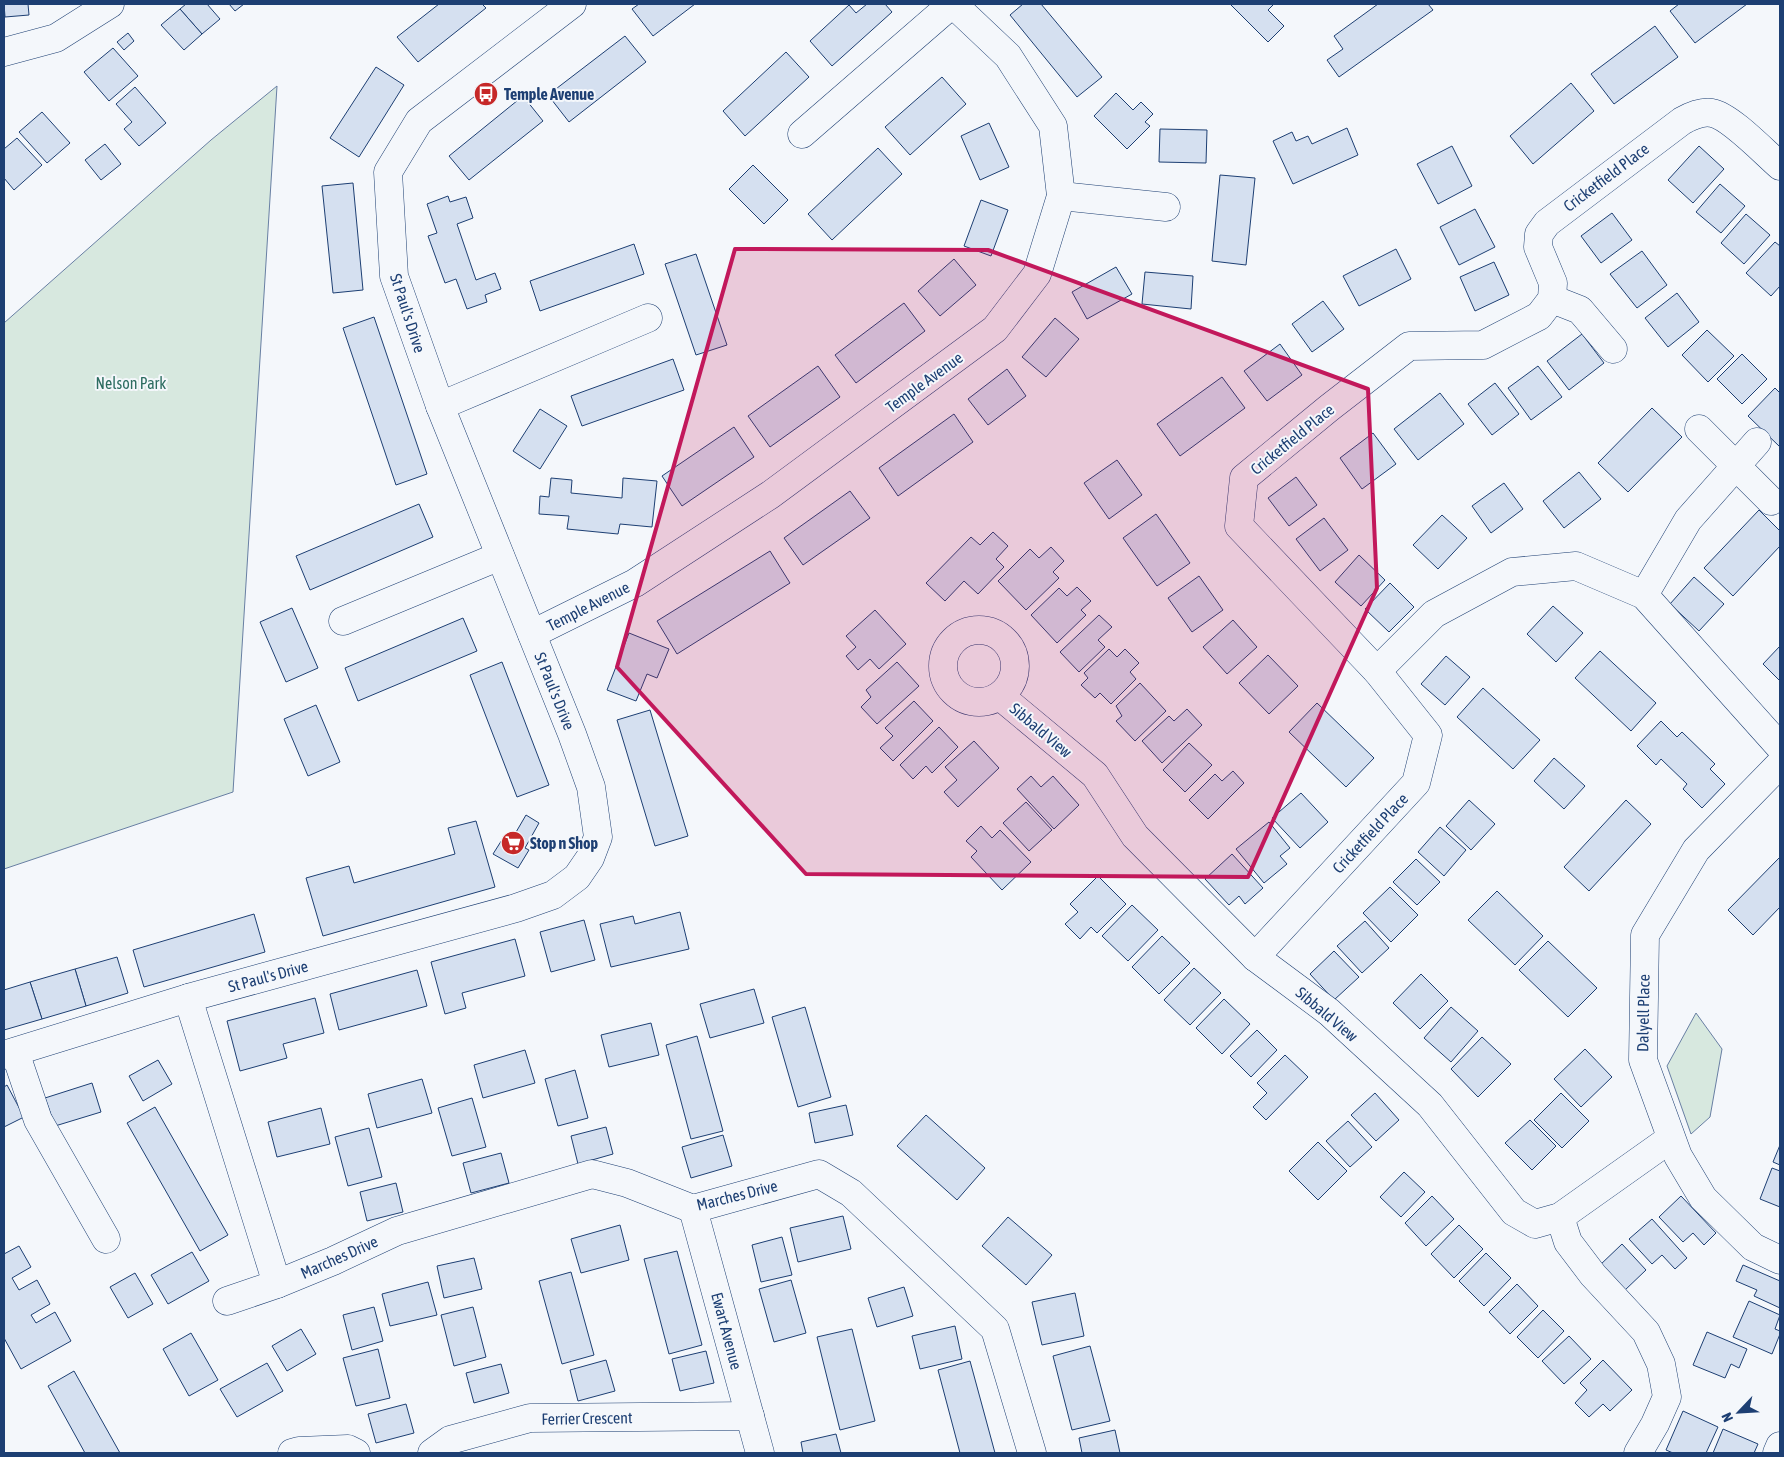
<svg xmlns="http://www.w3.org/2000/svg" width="1784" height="1457" font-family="'Asap Condensed',sans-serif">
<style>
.green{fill:#d7e8df;stroke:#687fa3}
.building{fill:#d5e0f0;stroke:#1d3f73}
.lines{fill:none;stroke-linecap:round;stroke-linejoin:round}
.minor-casing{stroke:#1d3f73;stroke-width:29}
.minor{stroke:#f4f7fb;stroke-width:28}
.marked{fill:#c2185b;fill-opacity:0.2;stroke:#c2185b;stroke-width:4;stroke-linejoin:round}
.labels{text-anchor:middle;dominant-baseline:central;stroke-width:4;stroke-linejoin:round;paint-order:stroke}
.poi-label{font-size:16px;font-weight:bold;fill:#1d3f73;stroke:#f4f7fb;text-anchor:start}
.street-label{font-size:16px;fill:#1d3f73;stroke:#f4f7fb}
.park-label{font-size:16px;fill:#2c6c60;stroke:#f4f7fb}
</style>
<rect width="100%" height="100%" fill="#f4f7fb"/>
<g class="green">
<polygon points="277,86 233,792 4,869 4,323 211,140"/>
<polygon points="1696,1013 1722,1049 1710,1117 1691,1134 1667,1066"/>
</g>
<g class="building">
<polygon points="4,4 28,4 29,15 5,17"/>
<polygon points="186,4 207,4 220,19 202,34 180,9"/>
<polygon points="229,4 244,4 235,11"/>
<polygon points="439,4 482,4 486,8 418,62 397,37"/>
<polygon points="639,4 695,4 653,36 632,9"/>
<polygon points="867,4 885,4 892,12 832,66 810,41 849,5 856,13"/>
<polygon points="1023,4 1041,4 1102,77 1077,97 1010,15"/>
<polygon points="1230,4 1274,4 1268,10 1284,26 1268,42"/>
<polygon points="1378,4 1428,4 1433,10 1339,77 1327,60 1343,49 1334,36"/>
<polygon points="1679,4 1747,4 1695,43 1670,11"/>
<polygon points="180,9 202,34 184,50 161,25"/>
<polygon points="1655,26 1678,57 1614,104 1591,74"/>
<polygon points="128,33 134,41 124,50 117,42"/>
<polygon points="625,36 646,62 569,122 548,95"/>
<polygon points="113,48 138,76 109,101 84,72"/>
<polygon points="786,52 809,77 745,136 723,111"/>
<polygon points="376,67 404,85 359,157 330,138"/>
<polygon points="942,77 966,104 910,155 885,127"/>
<polygon points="1571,83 1594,111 1533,164 1510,136"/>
<polygon points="135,87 166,123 139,146 124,129 132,122 116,104"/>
<polygon points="1116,93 1133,110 1141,102 1153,114 1145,122 1150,126 1127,149 1094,116"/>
<polygon points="523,96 543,121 469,180 449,156"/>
<polygon points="42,112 70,143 47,163 19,132"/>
<polygon points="989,123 1009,167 980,180 961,136"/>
<polygon points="1347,128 1358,155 1293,184 1273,141 1292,132 1296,141 1308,136 1312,144"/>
<polygon points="1160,129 1207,130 1206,163 1159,162"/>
<polygon points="17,138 42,165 14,190 4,178 4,149"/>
<polygon points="105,144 121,164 101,180 85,160"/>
<polygon points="1452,146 1472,186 1438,204 1417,164"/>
<polygon points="1699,146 1724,169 1693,203 1668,180"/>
<polygon points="878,148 902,174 832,240 808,214"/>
<polygon points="753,165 788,200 764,224 729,189"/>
<polygon points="1220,175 1255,178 1246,265 1212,261"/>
<polygon points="353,183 363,290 333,293 322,186"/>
<polygon points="1720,184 1745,206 1721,233 1696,212"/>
<polygon points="448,196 450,202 466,197 473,218 457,224 476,280 495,273 501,289 485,295 487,302 467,309 456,279 445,283 428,236 437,233 427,204"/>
<polygon points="981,200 1008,210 991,256 964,246"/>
<polygon points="1475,209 1495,247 1459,265 1440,227"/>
<polygon points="1612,213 1632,240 1601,263 1581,236"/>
<polygon points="1746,214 1770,235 1744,264 1721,243"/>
<polygon points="1775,242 1780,246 1780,286 1771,296 1746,273"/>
<polygon points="634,244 644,274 540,311 530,281"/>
<polygon points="1396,249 1411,279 1359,306 1343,276"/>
<polygon points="1642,251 1667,285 1637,308 1610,274"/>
<polygon points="696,254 727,345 696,355 665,264"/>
<polygon points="954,259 976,285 940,316 918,291"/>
<polygon points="1494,262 1509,295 1475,311 1460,277"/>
<polygon points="1116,267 1132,294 1087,319 1072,292"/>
<polygon points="1145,272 1193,276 1191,309 1142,304"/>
<polygon points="1677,293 1699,322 1668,347 1645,318"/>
<polygon points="1323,301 1344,329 1312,352 1292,324"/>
<polygon points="904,303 925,331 856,383 835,355"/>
<polygon points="374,317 427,474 396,485 343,328"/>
<polygon points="1055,318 1079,339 1046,377 1022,357"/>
<polygon points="1707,330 1734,356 1708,382 1682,355"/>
<polygon points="1582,334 1604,363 1569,390 1547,361"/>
<polygon points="1280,344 1302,375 1267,401 1244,371"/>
<polygon points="1742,354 1767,379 1742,404 1717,379"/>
<polygon points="673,359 684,390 582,426 571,396"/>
<polygon points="818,366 840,397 770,447 748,416"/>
<polygon points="1538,366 1562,397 1531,420 1508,388"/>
<polygon points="1007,369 1026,396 988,425 968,399"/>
<polygon points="1222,377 1245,408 1180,456 1157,424"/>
<polygon points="1495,383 1519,414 1492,435 1468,404"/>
<polygon points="1775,388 1780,393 1780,447 1748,416"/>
<polygon points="1440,393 1464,424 1418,460 1394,429"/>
<polygon points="1652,408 1682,437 1628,492 1598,463"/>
<polygon points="540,409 567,426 540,469 513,451"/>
<polygon points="954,414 973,442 898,496 879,468"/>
<polygon points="734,427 754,457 682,506 662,476"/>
<polygon points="1373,433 1396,464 1362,489 1340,458"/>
<polygon points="1117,460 1142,495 1109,519 1084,483"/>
<polygon points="1579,472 1601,499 1564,528 1543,501"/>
<polygon points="1296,477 1317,505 1289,526 1268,498"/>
<polygon points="551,478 572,480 571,493 622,498 623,478 657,481 652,527 620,524 618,534 567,529 569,516 539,514 540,496 549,497"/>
<polygon points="1504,483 1523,509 1491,533 1472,506"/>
<polygon points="850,491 870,518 803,565 784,538"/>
<polygon points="419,504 433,537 310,590 296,556"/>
<polygon points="1759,510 1780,531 1780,546 1733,596 1704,568"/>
<polygon points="1156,514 1190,563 1157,586 1123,538"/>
<polygon points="1442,515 1467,538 1438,569 1413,545"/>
<polygon points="1324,518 1348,550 1320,571 1296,539"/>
<polygon points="993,532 1008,546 996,559 1004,567 978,594 964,581 945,601 926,583 971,537 980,545"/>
<polygon points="1051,547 1064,561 1053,572 1059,578 1026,610 998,581 1030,549 1039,558"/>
<polygon points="770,551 790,583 677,654 657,621"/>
<polygon points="1359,555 1385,580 1361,606 1335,582"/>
<polygon points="1199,576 1223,610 1192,632 1168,598"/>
<polygon points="1694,577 1724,604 1699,631 1670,604"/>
<polygon points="1390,583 1414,607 1389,632 1365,609"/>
<polygon points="1077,587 1091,601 1081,610 1086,615 1057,643 1031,615 1059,588 1067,596"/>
<polygon points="1553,606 1583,633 1556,662 1527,634"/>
<polygon points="292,608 318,668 286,682 260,622"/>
<polygon points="875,610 906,644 879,669 870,659 858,670 846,656 856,647 846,636"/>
<polygon points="1099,615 1112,627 1098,640 1105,647 1079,672 1060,652"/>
<polygon points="463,618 477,651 358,701 345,668"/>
<polygon points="1233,620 1257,647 1227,674 1203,647"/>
<polygon points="629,633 669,649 657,678 647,674 636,701 607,690"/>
<polygon points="1780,646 1780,681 1763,664"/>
<polygon points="1109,649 1117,657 1125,649 1139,663 1130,672 1136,679 1111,704 1100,693 1095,698 1081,685 1088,678 1084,673"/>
<polygon points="1600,651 1656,703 1631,731 1575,678"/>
<polygon points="1268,655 1298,686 1269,714 1239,683"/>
<polygon points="1446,656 1470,677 1445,705 1421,684"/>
<polygon points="502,662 549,785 517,797 470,675"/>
<polygon points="897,662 919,686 877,724 861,707 871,697 866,690"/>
<polygon points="1140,683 1166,711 1135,741 1116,721 1122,716 1116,706"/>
<polygon points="1483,688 1540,740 1513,769 1457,717"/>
<polygon points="914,701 933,721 893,761 880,748 893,736 885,728"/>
<polygon points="1317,703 1374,758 1346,787 1289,732"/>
<polygon points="316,705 340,762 308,776 284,719"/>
<polygon points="1187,709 1202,725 1162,763 1142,741 1169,716 1174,721"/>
<polygon points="650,710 688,836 655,846 617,720"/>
<polygon points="1661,721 1677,737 1682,732 1715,764 1710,769 1725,784 1702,808 1683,789 1687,784 1661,759 1656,765 1637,746"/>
<polygon points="939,727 958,747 932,773 926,766 913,779 900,765"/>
<polygon points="974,741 999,768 958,807 944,792 957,780 945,767"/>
<polygon points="1189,743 1212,765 1185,792 1163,770"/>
<polygon points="1554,758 1585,786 1564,809 1534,781"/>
<polygon points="1233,771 1244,783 1208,819 1189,800 1215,774 1222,781"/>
<polygon points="1031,776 1041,787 1053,776 1079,805 1054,829 1017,789"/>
<polygon points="1301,793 1328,822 1300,848 1272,818"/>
<polygon points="1469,800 1495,824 1471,850 1446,826"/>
<polygon points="1626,800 1651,824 1589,891 1564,867"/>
<polygon points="1026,802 1052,830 1029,851 1003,823"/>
<polygon points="526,815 539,823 525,848 529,850 518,868 493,854 505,835 512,839"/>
<polygon points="476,821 495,887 323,936 306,878 349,866 354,883 455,854 448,828"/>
<polygon points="1269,822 1290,848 1280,856 1287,864 1264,883 1236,849"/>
<polygon points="981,826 992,838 1000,830 1031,862 1002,890 971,857 977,851 966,841"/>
<polygon points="1440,827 1466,850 1444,876 1418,852"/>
<polygon points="1232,854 1263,888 1245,904 1239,896 1229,905 1205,879"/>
<polygon points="1780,857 1780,907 1753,935 1728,910"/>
<polygon points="1416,859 1440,882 1417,905 1393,882"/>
<polygon points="1098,876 1126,904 1097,933 1091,927 1080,939 1065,924 1078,912 1070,904"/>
<polygon points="1390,887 1418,915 1391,942 1363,913"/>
<polygon points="1497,891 1543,936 1515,965 1468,920"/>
<polygon points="1132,905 1158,930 1128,961 1102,936"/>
<polygon points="680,912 689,949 611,967 600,924 633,916 635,924"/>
<polygon points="254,914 265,952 144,987 133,950"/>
<polygon points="584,920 595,960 551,972 540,932"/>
<polygon points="1365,921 1389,948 1362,973 1337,946"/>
<polygon points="1162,936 1190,963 1159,994 1132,967"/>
<polygon points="515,939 525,976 462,993 466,1008 445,1014 431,962"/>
<polygon points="1548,941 1597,988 1568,1017 1519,970"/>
<polygon points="1334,951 1359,977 1334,1000 1310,974"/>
<polygon points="117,957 128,993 86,1006 75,969"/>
<polygon points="1194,968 1221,993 1190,1025 1164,1000"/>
<polygon points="75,969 86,1006 42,1019 30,982"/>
<polygon points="417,970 427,1006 339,1030 330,994"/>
<polygon points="1421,974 1448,1001 1420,1029 1393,1003"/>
<polygon points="30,982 42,1019 4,1030 4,990"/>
<polygon points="754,989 764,1023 710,1038 700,1004"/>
<polygon points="315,998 324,1033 283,1044 287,1058 240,1071 227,1021"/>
<polygon points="1224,999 1250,1024 1222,1054 1196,1028"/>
<polygon points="805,1007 831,1097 798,1107 772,1017"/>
<polygon points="1451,1007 1478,1031 1451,1062 1424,1038"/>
<polygon points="651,1023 659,1055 609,1067 601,1035"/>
<polygon points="1257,1030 1277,1050 1251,1077 1230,1056"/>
<polygon points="697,1036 723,1131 691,1139 666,1045"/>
<polygon points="1482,1037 1511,1064 1478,1097 1451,1069"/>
<polygon points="1585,1049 1612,1077 1581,1107 1554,1079"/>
<polygon points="525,1050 535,1083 483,1098 474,1065"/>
<polygon points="1285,1055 1308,1077 1266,1120 1253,1107 1267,1093 1257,1083"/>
<polygon points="158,1060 172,1084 143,1101 129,1076"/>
<polygon points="575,1070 588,1118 558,1126 545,1079"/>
<polygon points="422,1079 432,1113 377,1128 368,1094"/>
<polygon points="92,1083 101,1112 55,1126 45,1098"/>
<polygon points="7,1085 24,1117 4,1127 4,1087"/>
<polygon points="1375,1093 1399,1120 1376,1141 1351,1115"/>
<polygon points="1561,1093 1589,1121 1562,1148 1534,1120"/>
<polygon points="472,1098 486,1147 452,1156 438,1108"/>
<polygon points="846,1105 853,1135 815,1143 809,1113"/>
<polygon points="155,1107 228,1235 200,1251 127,1123"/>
<polygon points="321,1108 330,1144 277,1157 268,1122"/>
<polygon points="926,1115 985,1168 957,1200 897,1146"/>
<polygon points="1530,1120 1556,1146 1532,1170 1505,1143"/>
<polygon points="1348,1121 1372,1147 1350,1167 1326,1141"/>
<polygon points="606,1127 613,1154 578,1164 571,1136"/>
<polygon points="369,1128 382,1177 348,1186 335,1137"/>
<polygon points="723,1135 732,1166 691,1178 682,1147"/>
<polygon points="1318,1142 1347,1171 1318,1200 1289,1171"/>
<polygon points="1780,1145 1780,1165 1773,1162"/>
<polygon points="501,1153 509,1183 471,1193 463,1163"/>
<polygon points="1772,1168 1780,1171 1780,1207 1760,1199"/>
<polygon points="1404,1172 1425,1192 1401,1217 1380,1197"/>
<polygon points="396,1183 403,1212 367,1221 360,1192"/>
<polygon points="1432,1196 1454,1219 1426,1246 1405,1223"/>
<polygon points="1681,1196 1716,1233 1704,1245 1693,1233 1683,1242 1659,1217"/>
<polygon points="843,1216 851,1249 798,1262 790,1228"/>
<polygon points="1008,1217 1052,1255 1026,1285 982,1246"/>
<polygon points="1652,1219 1687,1258 1675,1269 1662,1255 1652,1264 1629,1239"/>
<polygon points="620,1225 629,1260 581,1273 571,1239"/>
<polygon points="1459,1225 1483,1249 1454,1278 1431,1254"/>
<polygon points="782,1237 792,1275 761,1282 752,1245"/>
<polygon points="1622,1244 1646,1270 1624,1291 1599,1266"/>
<polygon points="19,1246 31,1267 12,1278 19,1290 37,1280 50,1304 31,1315 36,1323 55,1312 71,1341 21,1369 4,1338 4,1254"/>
<polygon points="677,1251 702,1345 669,1354 644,1259"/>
<polygon points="192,1252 209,1281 168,1304 151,1275"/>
<polygon points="1486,1253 1511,1278 1484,1306 1459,1281"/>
<polygon points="474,1258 482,1289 444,1298 437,1266"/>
<polygon points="1743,1265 1780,1281 1780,1308 1754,1296 1757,1290 1736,1281"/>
<polygon points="571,1272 594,1355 562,1364 539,1281"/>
<polygon points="135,1273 153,1304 128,1318 110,1287"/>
<polygon points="791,1280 806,1333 774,1342 759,1289"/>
<polygon points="428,1282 437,1315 390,1326 382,1294"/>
<polygon points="1517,1284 1538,1306 1510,1334 1489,1312"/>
<polygon points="904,1287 913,1316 877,1327 868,1298"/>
<polygon points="1075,1293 1084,1336 1042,1345 1032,1302"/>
<polygon points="1749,1301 1780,1315 1775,1329 1780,1331 1780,1334 1772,1354 1733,1337"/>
<polygon points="374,1307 383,1341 352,1350 343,1315"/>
<polygon points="473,1307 486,1357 454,1366 441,1315"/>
<polygon points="1543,1310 1564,1331 1538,1358 1517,1337"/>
<polygon points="955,1326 962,1359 920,1369 912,1336"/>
<polygon points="301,1329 316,1354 287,1371 272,1346"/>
<polygon points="852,1329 875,1421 840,1430 817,1337"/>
<polygon points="1707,1332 1747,1349 1739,1368 1731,1364 1725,1378 1693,1365"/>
<polygon points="191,1333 218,1380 189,1396 163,1349"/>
<polygon points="1569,1336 1591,1359 1564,1384 1542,1361"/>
<polygon points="1090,1346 1110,1421 1072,1430 1053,1356"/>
<polygon points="378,1349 390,1398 356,1406 343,1358"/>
<polygon points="706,1351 714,1383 680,1391 672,1359"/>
<polygon points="606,1360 615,1391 578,1401 570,1370"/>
<polygon points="1603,1360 1632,1390 1610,1411 1603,1404 1589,1417 1575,1403 1587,1390 1580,1383"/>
<polygon points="970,1361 995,1453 960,1453 938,1370"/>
<polygon points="267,1363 283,1391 237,1417 220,1389"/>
<polygon points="501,1364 509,1393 474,1403 466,1373"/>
<polygon points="74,1371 120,1453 85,1453 48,1386"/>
<polygon points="406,1404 414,1433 376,1443 368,1414"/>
<polygon points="1683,1411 1718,1427 1706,1453 1673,1453 1666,1450"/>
<polygon points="1723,1429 1758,1444 1754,1453 1713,1453"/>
<polygon points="1115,1430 1120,1453 1082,1453 1079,1438"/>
<polygon points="836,1434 841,1453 803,1453 801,1442"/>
</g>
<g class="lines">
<g class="minor-casing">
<g id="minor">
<polyline points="4,52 56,38 110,4"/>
<polyline points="802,134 952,4"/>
<polyline points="1061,196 1166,207"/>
<polyline points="1552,299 1580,310 1613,349"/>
<polyline points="440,406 648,318"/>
<polyline points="1699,429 1771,501"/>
<polyline points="1644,595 1688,520 1757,442"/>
<polyline points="343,621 500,556"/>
<circle cx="979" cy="666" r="36"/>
<polyline points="532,634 635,583 770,495 995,329 1037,274 1061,196 1053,126 1008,56 953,4"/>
<polyline points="1377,671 1434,614 1512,572 1576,566 1644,595 1780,747"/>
<polyline points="1000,696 1095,775 1135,836 1255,957 1329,1012 1430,1105 1514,1212 1535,1224 1560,1217 1670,1139"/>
<polyline points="1780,764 1696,850 1645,935 1643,1060 1678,1156 1703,1198 1753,1247 1780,1260"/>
<path d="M1255 957 1416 783 1428 735 1377 671 1239 526 1244 478 1329 408 1409 346 1483 345 1539 316 1552 299 1553 283 1538 247 1539 234 1547 223 1682 121C1691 116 1702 111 1712 113 1730 116 1765 153 1780 166"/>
<polyline points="188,998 277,1284"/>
<polyline points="15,1052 38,1120 106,1239"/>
<polyline points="4,1055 188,998 516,908 553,895 577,877 590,858 598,837 591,787 572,734 440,406 394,276 388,172 419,121 572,4"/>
<polyline points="693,1209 760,1453"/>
<polyline points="1560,1217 1568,1242 1593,1275 1646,1332 1661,1364 1667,1397 1655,1424 1638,1453"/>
<polyline points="227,1301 277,1284 333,1261 397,1231 592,1174 627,1183 693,1209 819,1174 851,1193 995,1329 1032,1453"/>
<polyline points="292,1453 299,1451 348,1449 356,1453"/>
<polyline points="432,1453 450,1440 530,1418 750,1416"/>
<polyline points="1777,1453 1780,1446"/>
</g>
</g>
<use href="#minor" class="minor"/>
</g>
<path class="marked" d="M735 249 988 250 1368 389 1377 588 1248 877 806 874 617 667Z"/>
<defs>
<g id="bus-disc" transform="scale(1.25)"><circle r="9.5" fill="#c62828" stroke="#f4f7fb"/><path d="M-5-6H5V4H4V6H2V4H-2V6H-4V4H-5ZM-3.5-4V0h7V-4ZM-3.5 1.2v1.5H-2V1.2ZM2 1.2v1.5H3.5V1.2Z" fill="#fff"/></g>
<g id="supermarket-disc" transform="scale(1.25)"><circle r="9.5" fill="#c62828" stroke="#f4f7fb"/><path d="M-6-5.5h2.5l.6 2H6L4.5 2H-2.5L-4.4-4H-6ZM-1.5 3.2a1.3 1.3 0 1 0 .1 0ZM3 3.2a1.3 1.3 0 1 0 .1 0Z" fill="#fff"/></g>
</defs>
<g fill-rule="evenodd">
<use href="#bus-disc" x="486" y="94"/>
<use href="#supermarket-disc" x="513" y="843"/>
</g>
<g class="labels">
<g class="poi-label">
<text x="504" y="94">Temple Avenue</text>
<text x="530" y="843">Stop n Shop</text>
</g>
<g class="street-label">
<text transform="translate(1606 177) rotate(-37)">Cricketfield Place</text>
<text transform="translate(408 313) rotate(72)">St Paul's Drive</text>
<text transform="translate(924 382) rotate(-36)">Temple Avenue</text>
<text transform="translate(1292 439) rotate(-39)">Cricketfield Place</text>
<text transform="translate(588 606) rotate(-27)">Temple Avenue</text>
<text transform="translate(555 691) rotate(68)">St Paul's Drive</text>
<text transform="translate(1041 730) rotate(40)">Sibbald View</text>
<text transform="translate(1370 833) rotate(-47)">Cricketfield Place</text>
<text transform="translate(268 976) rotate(-15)">St Paul's Drive</text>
<text transform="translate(1643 1013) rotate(-89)">Dalyell Place</text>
<text transform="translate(1327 1014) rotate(40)">Sibbald View</text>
<text transform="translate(737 1195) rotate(-14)">Marches Drive</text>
<text transform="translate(339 1257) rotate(-24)">Marches Drive</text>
<text transform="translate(727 1331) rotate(75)">Ewart Avenue</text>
<text transform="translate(587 1418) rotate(-1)">Ferrier Crescent</text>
</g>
<g class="park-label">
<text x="131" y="383">Nelson Park</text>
</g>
</g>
<rect width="1784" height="1457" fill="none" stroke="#1d3f73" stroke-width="10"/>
<g transform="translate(1739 1412) rotate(245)" stroke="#f4f7fb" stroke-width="4" paint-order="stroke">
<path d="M0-4L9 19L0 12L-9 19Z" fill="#1d3f73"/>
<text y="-8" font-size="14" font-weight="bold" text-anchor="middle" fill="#1d3f73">N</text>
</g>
</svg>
